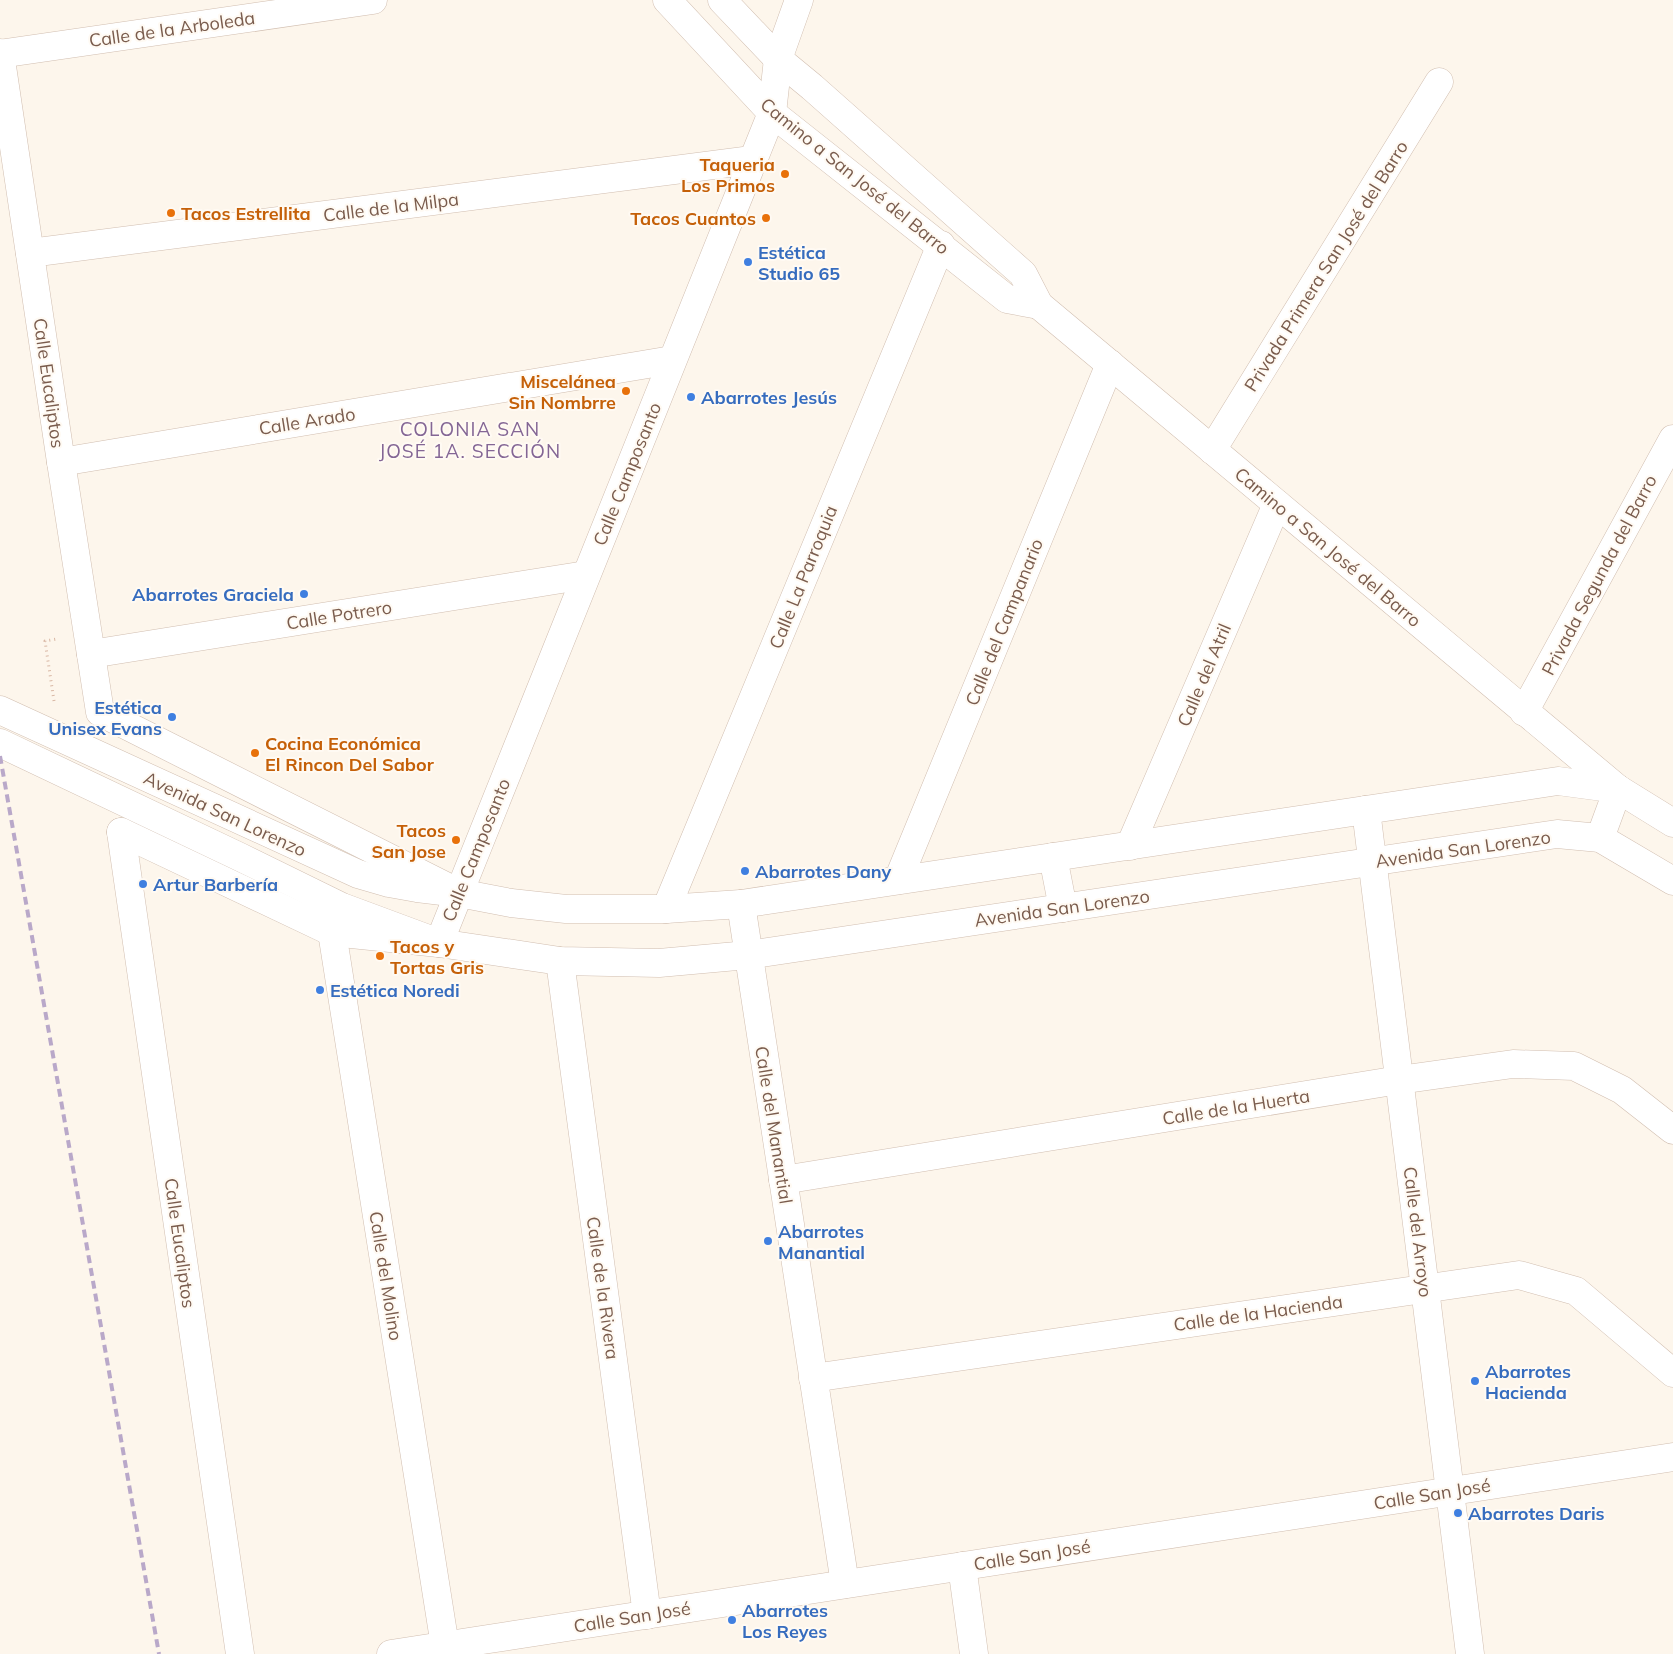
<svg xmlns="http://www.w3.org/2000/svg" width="1673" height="1654" font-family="Mulish,sans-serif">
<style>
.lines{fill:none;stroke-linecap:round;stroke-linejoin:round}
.minor-casing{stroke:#d1beb0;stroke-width:29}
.tertiary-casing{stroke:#d1beb0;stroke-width:29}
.path{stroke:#d9b8a5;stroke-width:3;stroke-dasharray:1 4;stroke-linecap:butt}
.minor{stroke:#fff;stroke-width:28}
.tertiary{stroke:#fff;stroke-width:28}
.rail{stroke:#b9a8c9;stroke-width:4;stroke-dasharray:8 5;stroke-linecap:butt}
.food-dot{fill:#e8710a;stroke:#fffaf3;stroke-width:2}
.shop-dot{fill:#3f7fe0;stroke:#fffaf3;stroke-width:2}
.labels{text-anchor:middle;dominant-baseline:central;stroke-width:4;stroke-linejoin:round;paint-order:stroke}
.street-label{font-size:18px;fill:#7a5c4d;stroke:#fffaf3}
.food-label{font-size:18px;font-weight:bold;fill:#c56008;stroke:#fffaf3;text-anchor:end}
.shop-label{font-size:18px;font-weight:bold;fill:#366cbe;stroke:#fffaf3;text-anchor:start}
.neighbourhood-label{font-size:19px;letter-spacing:1px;fill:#846695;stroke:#fffaf3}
</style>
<rect width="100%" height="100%" fill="#fdf6ec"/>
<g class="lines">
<g class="minor-casing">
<g id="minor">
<polyline points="667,0 772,113 1007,299 1039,305"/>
<polyline points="722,0 778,59 812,87 1023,274 1039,305 1618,789"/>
<polyline points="0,53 61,462 100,712 457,892"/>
<polyline points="0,54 373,0"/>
<polyline points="30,253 752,160"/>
<polyline points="1212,450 1439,82"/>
<polyline points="61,462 672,360"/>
<polyline points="91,654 586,575"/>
<polyline points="1524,712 1673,439"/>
<polyline points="1366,810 1470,1654"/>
<polyline points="121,832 332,932 439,943 772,113 778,59 799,0"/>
<polyline points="121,832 240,1654"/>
<polyline points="1130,846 1277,504"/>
<polyline points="898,880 1110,364"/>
<polyline points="741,904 845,1584"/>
<polyline points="666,909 941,245"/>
<polyline points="339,915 332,932 445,1646"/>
<polyline points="560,961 647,1615"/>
<polyline points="783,1180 1399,1080 1513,1064 1574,1066 1622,1090 1673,1130"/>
<polyline points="813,1378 1519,1275 1576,1291 1673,1373"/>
<polyline points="962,1566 974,1654"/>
<polyline points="391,1654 1673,1457"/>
</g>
</g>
<g class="tertiary-casing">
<g id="tertiary">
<polyline points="0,710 358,874 389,883 417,888 459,893 511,903 566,909 666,909 741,904 1558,781 1618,789 1673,823"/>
<polyline points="0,743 240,857 342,907 439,943 560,961 659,963 748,955 1557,834 1600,838 1673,881"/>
<polyline points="1600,838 1618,789"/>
<polyline points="1053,857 1063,908"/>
</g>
</g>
<polyline class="path" points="54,701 45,641 57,639"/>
<use href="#minor" class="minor"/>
<use href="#tertiary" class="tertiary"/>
<polyline class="rail" points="0,756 159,1654"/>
</g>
<g class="food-dot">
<circle cx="785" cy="174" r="5"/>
<circle cx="171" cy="213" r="5"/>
<circle cx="766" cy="218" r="5"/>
<circle cx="626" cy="391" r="5"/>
<circle cx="255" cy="753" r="5"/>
<circle cx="456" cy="840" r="5"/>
<circle cx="380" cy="956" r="5"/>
</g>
<g class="shop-dot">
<circle cx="748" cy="262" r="5"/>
<circle cx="691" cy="397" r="5"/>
<circle cx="304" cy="594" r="5"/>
<circle cx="172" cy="717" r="5"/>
<circle cx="745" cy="871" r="5"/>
<circle cx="143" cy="884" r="5"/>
<circle cx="320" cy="990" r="5"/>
<circle cx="768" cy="1241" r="5"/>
<circle cx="1475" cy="1381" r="5"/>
<circle cx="1458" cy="1513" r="5"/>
<circle cx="732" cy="1620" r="5"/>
</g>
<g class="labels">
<g class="street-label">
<text transform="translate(172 29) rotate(-8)">Calle de la Arboleda</text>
<text transform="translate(855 176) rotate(39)">Camino a San José del Barro</text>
<text transform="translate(391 207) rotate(-7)">Calle de la Milpa</text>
<text transform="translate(1326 266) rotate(-58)">Privada Primera San José del Barro</text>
<text transform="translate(49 383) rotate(82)">Calle Eucaliptos</text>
<text transform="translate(307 421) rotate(-9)">Calle Arado</text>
<text transform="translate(627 474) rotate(-68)">Calle Camposanto</text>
<text transform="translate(1328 547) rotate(40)">Camino a San José del Barro</text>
<text transform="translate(1599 575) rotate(-62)">Privada Segunda del Barro</text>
<text transform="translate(803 577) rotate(-68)">Calle La Parroquia</text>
<text transform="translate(339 615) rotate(-9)">Calle Potrero</text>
<text transform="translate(1004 622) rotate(-68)">Calle del Campanario</text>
<text transform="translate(1204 675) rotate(-67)">Calle del Atril</text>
<text transform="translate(225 814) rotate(25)">Avenida San Lorenzo</text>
<text transform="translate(1463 849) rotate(-8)">Avenida San Lorenzo</text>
<text transform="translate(476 850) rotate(-68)">Calle Camposanto</text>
<text transform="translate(1062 908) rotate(-8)">Avenida San Lorenzo</text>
<text transform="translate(1236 1107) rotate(-9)">Calle de la Huerta</text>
<text transform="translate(774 1125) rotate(81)">Calle del Manantial</text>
<text transform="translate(1418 1232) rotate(83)">Calle del Arroyo</text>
<text transform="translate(180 1243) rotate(82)">Calle Eucaliptos</text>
<text transform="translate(386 1276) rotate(81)">Calle del Molino</text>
<text transform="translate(603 1288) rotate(82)">Calle de la Rivera</text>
<text transform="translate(1258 1313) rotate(-8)">Calle de la Hacienda</text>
<text transform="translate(1432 1494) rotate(-9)">Calle San José</text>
<text transform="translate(1032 1555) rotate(-9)">Calle San José</text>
<text transform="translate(632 1617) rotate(-9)">Calle San José</text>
</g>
<g class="food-label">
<text x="775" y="164">Taqueria<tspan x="775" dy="21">Los Primos</tspan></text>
<text x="181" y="213" text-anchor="start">Tacos Estrellita</text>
<text x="756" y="218">Tacos Cuantos</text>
<text x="616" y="381">Miscelánea<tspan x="616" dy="21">Sin Nombrre</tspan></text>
<text x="265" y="743" text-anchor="start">Cocina Económica<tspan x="265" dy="21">El Rincon Del Sabor</tspan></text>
<text x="446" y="830">Tacos<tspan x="446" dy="21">San Jose</tspan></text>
<text x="390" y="946" text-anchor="start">Tacos y<tspan x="390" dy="21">Tortas Gris</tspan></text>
</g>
<g class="shop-label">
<text x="758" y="252">Estética<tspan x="758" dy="21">Studio 65</tspan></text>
<text x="701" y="397">Abarrotes Jesús</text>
<text x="294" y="594" text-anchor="end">Abarrotes Graciela</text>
<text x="162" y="707" text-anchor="end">Estética<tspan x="162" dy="21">Unisex Evans</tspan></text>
<text x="755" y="871">Abarrotes Dany</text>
<text x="153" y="884">Artur Barbería</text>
<text x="330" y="990">Estética Noredi</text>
<text x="778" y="1231">Abarrotes<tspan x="778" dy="21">Manantial</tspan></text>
<text x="1485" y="1371">Abarrotes<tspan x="1485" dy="21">Hacienda</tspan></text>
<text x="1468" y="1513">Abarrotes Daris</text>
<text x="742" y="1610">Abarrotes<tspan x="742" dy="21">Los Reyes</tspan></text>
</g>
<g class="neighbourhood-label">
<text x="470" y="429">COLONIA SAN<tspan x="470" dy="22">JOSÉ 1A. SECCIÓN</tspan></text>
</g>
</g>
</svg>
